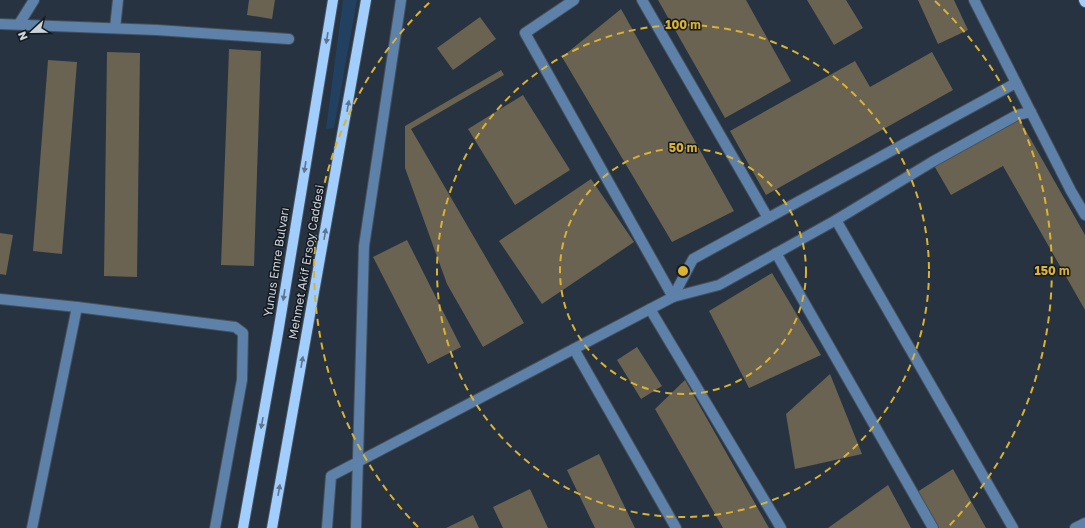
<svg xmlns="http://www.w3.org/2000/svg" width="1085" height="528" font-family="'Golos Text',sans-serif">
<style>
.green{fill:#224161}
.building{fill:#6a6351}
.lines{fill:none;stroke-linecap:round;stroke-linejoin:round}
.minor-casing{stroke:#45505c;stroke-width:12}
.major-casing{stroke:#45505c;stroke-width:12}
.minor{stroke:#5d81a8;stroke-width:10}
.major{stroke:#a2cefe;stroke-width:10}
.oneway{fill:#5c748f}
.ring{fill:none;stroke:#dbb233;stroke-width:2;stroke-dasharray:7 5}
.labels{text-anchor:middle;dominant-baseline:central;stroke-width:3;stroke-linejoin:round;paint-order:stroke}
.street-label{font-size:12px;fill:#cbd3db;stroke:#151a20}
.centre{fill:#dbb233;stroke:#151a20;stroke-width:2}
.ring-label{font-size:12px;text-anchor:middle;font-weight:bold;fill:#dbb233;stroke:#151a20;stroke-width:3;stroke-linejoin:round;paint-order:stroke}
</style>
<rect width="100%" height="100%" fill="#273340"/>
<polygon class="green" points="343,0 357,0 334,128 326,129"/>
<g class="building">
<polygon points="249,0 275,0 272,19 247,15"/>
<polygon points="658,0 746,0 791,81 725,118"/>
<polygon points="807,0 846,0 863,28 834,45"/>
<polygon points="918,0 954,0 968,30 938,44"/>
<polygon points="621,9 734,211 672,242 562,57"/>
<polygon points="480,17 496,39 453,70 437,48"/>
<polygon points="229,49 261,51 254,266 221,265"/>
<polygon points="107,52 140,53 137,277 104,276"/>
<polygon points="932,52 953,90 766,195 730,131 855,61 870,87"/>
<polygon points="48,60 77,62 62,254 33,251"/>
<polygon points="501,70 504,75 411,129 524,323 483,347 447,284 405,168 405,126"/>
<polygon points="523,95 570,170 515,205 468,129"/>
<polygon points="1017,115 1085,235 1085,310 1003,166 951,195 932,162"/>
<polygon points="591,179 634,242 542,304 499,241"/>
<polygon points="0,233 13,235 6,275 0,274"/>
<polygon points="407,240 461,347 428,364 373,257"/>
<polygon points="772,273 821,355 749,388 709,311"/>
<polygon points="637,347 662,386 641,399 617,360"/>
<polygon points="830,374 862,454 795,469 786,414"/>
<polygon points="685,380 769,528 723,528 655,409"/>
<polygon points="599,454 635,528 595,528 567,470"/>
<polygon points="953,469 986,528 933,528 914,494"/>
<polygon points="888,485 911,528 828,528"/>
<polygon points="530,489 548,528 503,528 493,507"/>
<polygon points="473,515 479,528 446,528"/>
</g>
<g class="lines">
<g class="minor-casing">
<g id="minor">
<polyline points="574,0 525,33 673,297"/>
<polyline points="642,0 768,218"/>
<polyline points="974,0 1071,191 1085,215"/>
<polyline points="0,24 157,30 289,39"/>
<polyline points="19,24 34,0"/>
<polyline points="115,28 118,0"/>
<polyline points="836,220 1013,528"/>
<polyline points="776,253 933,528"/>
<polyline points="673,297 693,259 1016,83"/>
<polyline points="0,299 77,307 235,327 243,333 242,380 215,528"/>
<polyline points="650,309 781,528"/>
<polyline points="574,349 676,528"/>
<polyline points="32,528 77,307"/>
<polyline points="327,528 331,476 673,297 719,285 836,220 932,162 1017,115 1031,112"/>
<polyline points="356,528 364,246 401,0"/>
<polyline points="1075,528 1085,523"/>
</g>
</g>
<g class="major-casing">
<g id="major">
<polyline points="1084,0 1085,2"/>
<polyline points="243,528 278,333 333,0"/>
<polyline points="272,528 366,0"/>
</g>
</g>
<use href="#minor" class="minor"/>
<use href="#major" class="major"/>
</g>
<defs><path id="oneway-solid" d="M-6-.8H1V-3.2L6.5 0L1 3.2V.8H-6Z"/></defs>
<g class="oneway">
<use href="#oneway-solid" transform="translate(327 38) rotate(99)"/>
<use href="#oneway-solid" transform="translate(348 106) rotate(-80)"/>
<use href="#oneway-solid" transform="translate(305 167) rotate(99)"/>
<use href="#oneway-solid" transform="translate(325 234) rotate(-80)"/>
<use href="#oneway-solid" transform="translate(284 295) rotate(99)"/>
<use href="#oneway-solid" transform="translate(302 362) rotate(-80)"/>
<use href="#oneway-solid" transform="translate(262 423) rotate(100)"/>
<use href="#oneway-solid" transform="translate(279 490) rotate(-80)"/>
</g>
<g class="ring">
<circle cx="683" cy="271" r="123"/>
<circle cx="683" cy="271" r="246"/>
<path d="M418 527A369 369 0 0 1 431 1M935 1A369 369 0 0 1 948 527"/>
</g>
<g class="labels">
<g class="street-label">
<text transform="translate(276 262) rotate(-81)">Yunus Emre Bulvarı</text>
<text transform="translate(306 262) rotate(-80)">Mehmet Akif Ersoy Caddesi</text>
</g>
</g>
<circle cx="683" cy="271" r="6" class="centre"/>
<g class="ring-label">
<text x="683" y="29">100 m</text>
<text x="683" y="152">50 m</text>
<text x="1052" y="275">150 m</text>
</g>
<g transform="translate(32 32) rotate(248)" stroke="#151a20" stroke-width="3" paint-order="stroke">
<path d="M0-3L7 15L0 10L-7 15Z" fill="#cbd3db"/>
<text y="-6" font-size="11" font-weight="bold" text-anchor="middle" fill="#cbd3db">N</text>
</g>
</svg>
